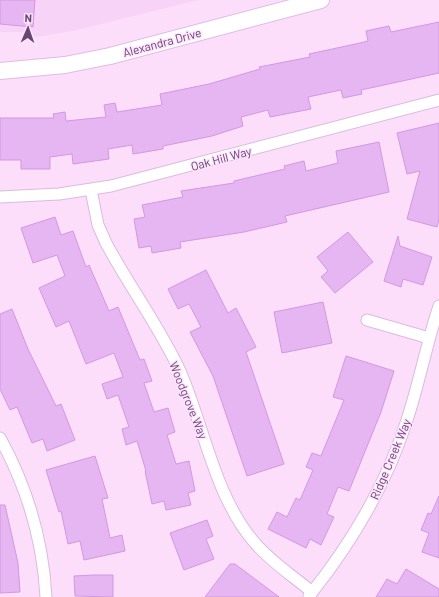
<svg xmlns="http://www.w3.org/2000/svg" width="439" height="597" font-family="Barlow,sans-serif">
<style>
.residential{fill:#f7d3f8}
.building{fill:#e5b6f1;stroke:#d397e3}
.lines{fill:none;stroke-linecap:round;stroke-linejoin:round}
.street-casing{stroke:#dabbdf;stroke-width:13}
.secondary-casing{stroke:#e0bbe6;stroke-width:18}
.street{stroke:#fff;stroke-width:11}
.secondary{stroke:#fff;stroke-width:16}
.labels{text-anchor:middle;dominant-baseline:central;stroke-width:3;stroke-linejoin:round;paint-order:stroke}
.street-label{font-size:12px;fill:#674771;stroke:#ffe4ff}
</style>
<rect width="100%" height="100%" fill="#fcdefb"/>
<polygon class="residential" points="0,0 199,0 73,31 36,37 22,32 0,32"/>
<g class="building">
<polygon points="0,0 35,0 33,27 0,24"/>
<polygon points="439,22 439,73 361,90 362,94 343,98 341,90 308,97 311,109 270,117 268,110 241,117 243,126 212,136 163,146 163,149 133,154 132,145 108,149 109,159 73,164 72,154 50,157 50,169 21,169 21,160 0,160 0,118 54,118 53,114 65,112 66,121 106,117 104,105 115,103 117,112 162,105 160,94 209,84 260,69 259,67 310,57 309,54 360,43 368,41 366,31 389,26 391,32"/>
<polygon points="439,123 439,219 437,227 407,219 420,171 407,174 397,133"/>
<polygon points="379,142 389,192 285,216 287,222 244,232 180,242 181,248 152,253 151,246 139,248 134,219 145,217 142,205 183,197 181,191 234,183 234,181 285,169 284,166 304,161 306,171 338,163 336,151"/>
<polygon points="55,217 61,235 73,231 86,267 89,265 109,311 118,307 140,360 144,359 152,381 144,383 154,412 168,408 175,432 167,435 176,464 189,461 195,491 188,493 191,505 166,510 164,501 152,504 145,471 146,471 137,441 126,445 122,429 129,427 118,395 107,399 102,384 123,377 114,353 86,364 69,321 56,327 39,288 65,276 57,255 33,263 21,228"/>
<polygon points="348,232 373,262 335,293 321,277 328,271 317,257"/>
<polygon points="398,236 400,246 432,257 423,285 403,279 401,287 384,281"/>
<polygon points="206,270 228,313 236,308 256,347 246,352 284,464 247,476 213,376 190,332 201,327 189,304 178,309 168,289"/>
<polygon points="323,302 332,343 282,353 274,312"/>
<polygon points="12,309 28,349 56,406 61,404 75,440 47,451 43,439 32,443 17,407 10,410 0,389 0,314"/>
<polygon points="346,356 394,371 381,412 349,491 338,487 327,514 334,517 321,545 310,539 306,548 268,529 277,512 287,517 296,498 300,500 313,470 306,467 312,453 321,456 344,400 333,397"/>
<polygon points="95,456 108,498 102,499 110,538 122,535 125,551 84,560 80,541 68,544 61,511 59,512 46,470"/>
<polygon points="439,496 439,558 422,552 429,533 421,530 428,513 431,514"/>
<polygon points="0,505 5,505 18,563 20,592 0,593"/>
<polygon points="207,520 213,536 206,539 214,559 184,570 170,533"/>
<polygon points="230,564 235,564 279,597 205,597"/>
<polygon points="406,569 439,589 439,597 376,597 387,579 397,584"/>
<polygon points="94,575 113,575 113,597 75,596 74,576"/>
</g>
<g class="lines">
<g class="street-casing">
<g id="street">
<path d="M91 190 98 225 106 243C129 286 159 326 180 371 204 426 215 498 255 543 271 562 293 576 312 592"/>
<polyline points="0,197 59,194 111,186 439,100"/>
<polyline points="367,320 429,338"/>
<path d="M0 438C27 487 43 541 46 597"/>
<path d="M309 596C351 544 385 487 406 423 419 385 426 345 439 306"/>
</g>
</g>
<g class="secondary-casing">
<polyline id="secondary" points="0,71 65,65 110,56 321,0"/>
</g>
<use href="#street" class="street"/>
<use href="#secondary" class="secondary"/>
</g>
<g class="labels">
<g class="street-label">
<text transform="translate(162 42) rotate(-15)">Alexandra Drive</text>
<text transform="translate(221 158) rotate(-15)">Oak Hill Way</text>
<text transform="translate(189 400) rotate(68)">Woodgrove Way</text>
<text transform="translate(390 459) rotate(-67)">Ridge Creek Way</text>
</g>
</g>
<g transform="translate(28 28) rotate(2)" stroke="#ffe4ff" stroke-width="3" paint-order="stroke">
<path d="M0-3L7 15L0 10L-7 15Z" fill="#674771"/>
<text y="-6" font-size="11" font-weight="bold" text-anchor="middle" fill="#674771">N</text>
</g>
</svg>
